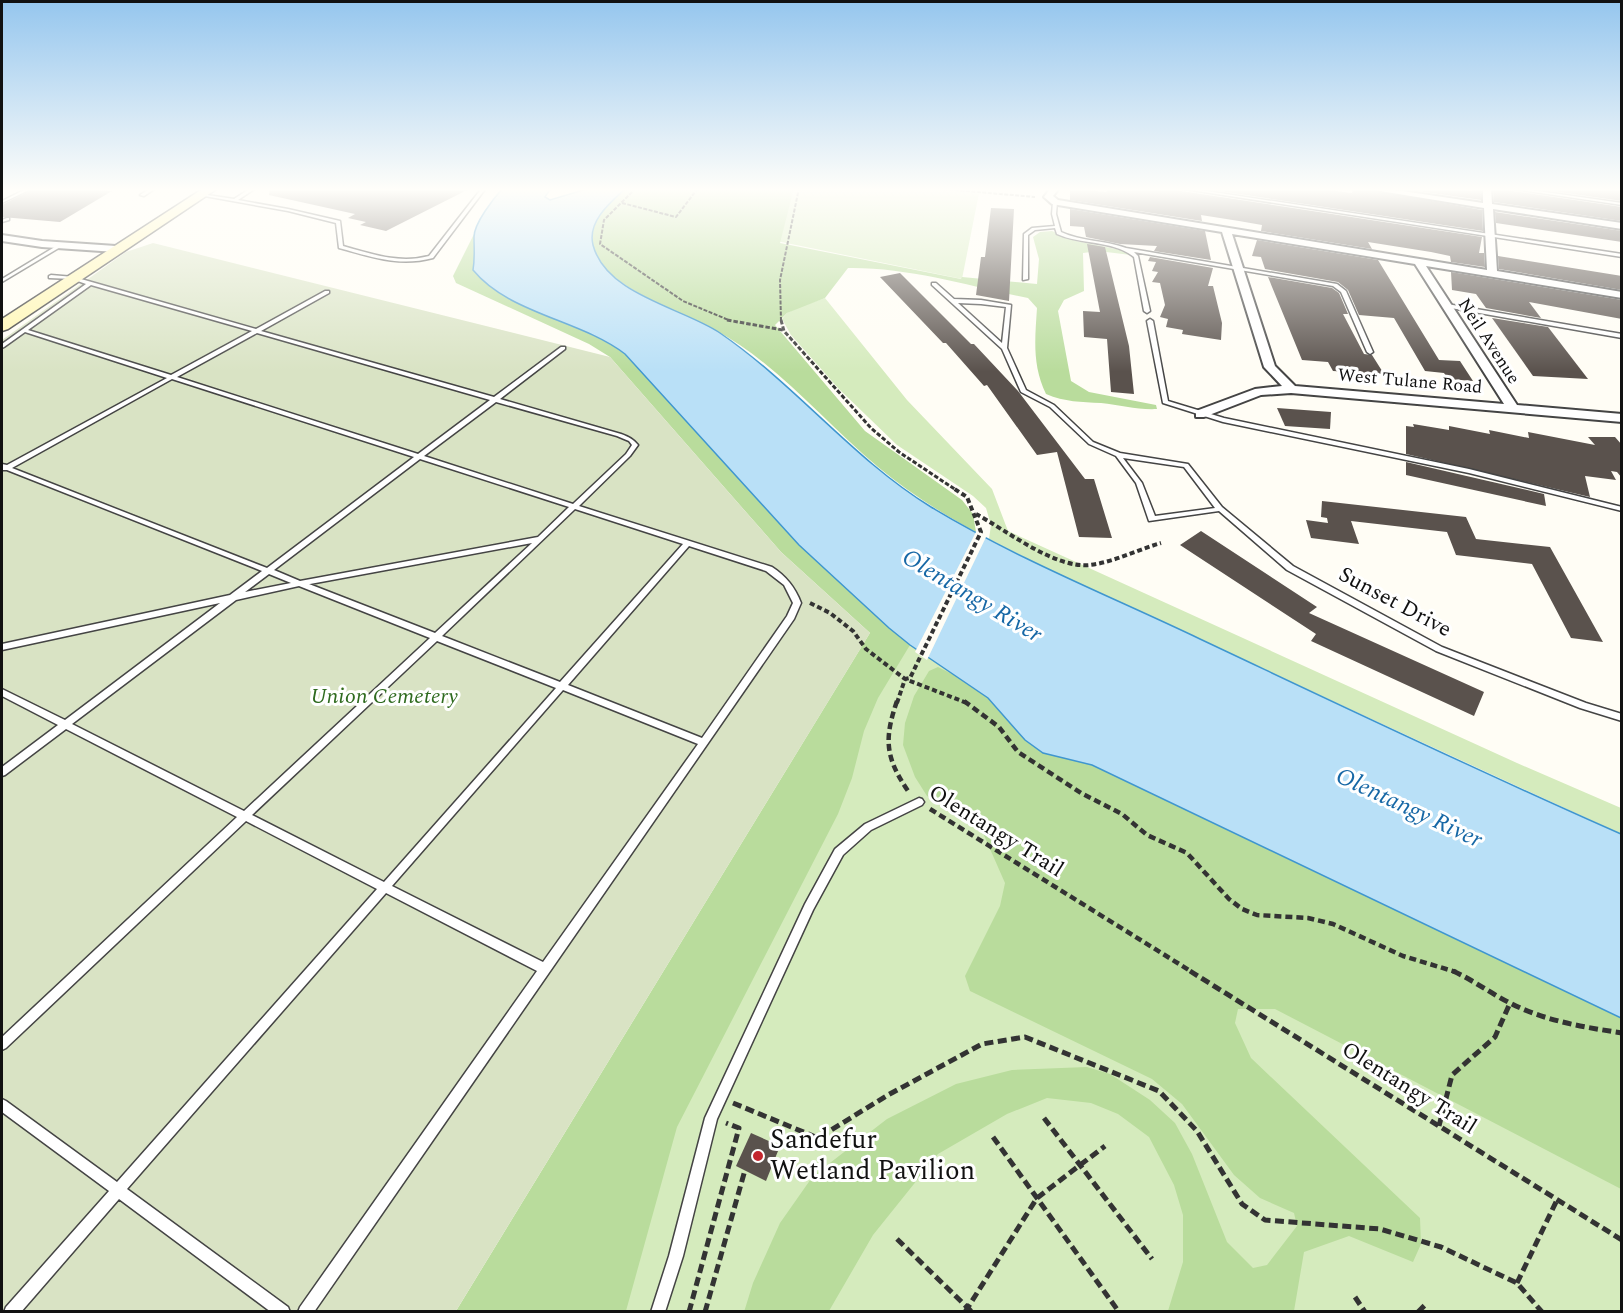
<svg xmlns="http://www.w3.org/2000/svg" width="1623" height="1313" font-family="Spectral,serif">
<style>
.green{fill:#d5ebbd}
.forest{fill:#b9dc9c}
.cemetery{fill:#d9e3c4}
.water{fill:#b9e0f7;stroke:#3f96cf;stroke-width:1.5}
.pier{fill:#fffdf5}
.building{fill:#5a524d}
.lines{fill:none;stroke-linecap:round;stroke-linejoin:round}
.service-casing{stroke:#444;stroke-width:3}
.minor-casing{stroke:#444;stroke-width:4}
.secondary-casing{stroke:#333;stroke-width:3}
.path-far4{stroke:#333;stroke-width:2;stroke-dasharray:4 1.5;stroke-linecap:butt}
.path-far3{stroke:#333;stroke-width:3;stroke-dasharray:4.5 2;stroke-linecap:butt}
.path-far2{stroke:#333;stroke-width:4;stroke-dasharray:5 3;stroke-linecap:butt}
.path-far1{stroke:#333;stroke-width:4.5;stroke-dasharray:7 4;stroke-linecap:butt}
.path{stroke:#333;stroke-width:5;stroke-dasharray:9 4.5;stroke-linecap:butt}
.service{fill:#fff;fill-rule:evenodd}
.minor{fill:#fff;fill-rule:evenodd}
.secondary{fill:#fff6b0;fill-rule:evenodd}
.poi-dot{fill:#c4262e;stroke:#fff;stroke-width:2}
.labels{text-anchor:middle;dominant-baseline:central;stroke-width:6;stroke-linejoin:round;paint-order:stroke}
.far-street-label{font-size:18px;fill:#111;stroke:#fff}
.street-label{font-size:22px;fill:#111;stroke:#fff}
.park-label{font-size:22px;font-style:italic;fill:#2f6b1f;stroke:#fff}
.water-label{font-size:24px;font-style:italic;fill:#1768a6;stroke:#fff}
.near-poi-label{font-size:27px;fill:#111;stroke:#fff;text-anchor:start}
</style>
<rect width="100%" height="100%" fill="#fffdf5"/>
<g class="green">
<polygon points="626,188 980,188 962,279 606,206"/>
<polygon points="825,298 907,400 992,489 1008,531 1517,763 1621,808 1621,834 1070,580 989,539 991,525 986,508 973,496 897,445 839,389 791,335 782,319 787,313 799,307"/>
<polygon points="870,633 910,645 988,698 1025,740 1621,1018 1621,1311 456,1312"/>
</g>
<g class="forest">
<path d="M626 188H794L780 243 961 279 962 277 1037 284 1039 259 1033 237 1040 232 1052 231 1076 241 1126 251 1131 255 1098 251 1083 253 1084 291 1064 300 1058 311 1071 381 1089 392 1156 405 1157 409C1138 410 1120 405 1101 403 1081 402 1065 402 1046 394 1032 365 1035 339 1037 308L1028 298C969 286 908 267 848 268L825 298 787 313 775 325 865 431 962 500 973 514 976 532C941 513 908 492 878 467 824 422 777 363 715 330 682 312 599 286 592 244 589 220 611 202 626 188Z"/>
<path d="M474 234 476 251 473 270C509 314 581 320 625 354L799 545 910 645 878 698 864 731 852 778 838 814 677 1127 626 1311H456L870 633 781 552 610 357 589 344 456 283 453 276Z"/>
<polygon points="938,667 954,675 988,698 1025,740 1043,753 1092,765 1621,1018 1621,1189 1275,1009 1238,1009 1235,1023 1251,1058 1420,1218 1421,1244 1413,1262 1349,1236 1304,1252 1294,1311 1168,1311 1183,1262 1183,1215 1174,1185 1149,1137 1118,1114 1091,1103 1047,1098 1007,1114 938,1154 873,1235 829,1311 744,1312 753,1283 780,1223 813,1176 887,1119 956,1084 1012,1070 1087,1067 1110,1074 1150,1100 1175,1123 1192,1154 1227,1242 1253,1268 1267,1265 1297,1226 1294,1213 1260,1198 1234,1175 1182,1104 1152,1079 970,991 965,976 1000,906 1005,883 983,833 927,796 915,777 903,745 905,723 914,696 929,671"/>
</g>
<polygon class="cemetery" points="153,243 610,357 781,552 870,633 456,1311 2,1311 2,340 126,252"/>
<path class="water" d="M503 188H551L545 197 550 200 590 188H626C611 202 587 221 593 245 606 295 683 308 720 333 796 385 854 460 931 507 1017 559 1110 596 1200 639 1340 705 1480 772 1621 834V1018L1092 765 1043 753 1025 740 988 698 910 645 889 628 799 545 625 354C581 320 509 314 473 270 475 258 474 249 474 237 474 223 494 198 503 188Z"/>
<polygon class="pier" points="977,530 987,535 927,660 915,652"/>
<g class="building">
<polygon points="35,188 52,188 112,191 60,222 2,217 2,205"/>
<polygon points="270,188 471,188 386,231 360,225 366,222 348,218 355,214 269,195"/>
<polygon points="1070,188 1106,192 1109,188 1132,191 1134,188 1162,188 1482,237 1479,253 1484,253 1485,267 1451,262 1450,256 1431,252 1368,242 1372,249 1261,231 1262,225 1239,221 1201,215 1202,221 1070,200"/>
<polygon points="1200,188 1313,188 1352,193 1353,188 1360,188 1482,210 1483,231"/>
<polygon points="1396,188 1452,188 1472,191 1472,188 1481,188 1481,200"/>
<polygon points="1493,188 1622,207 1622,221 1494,202"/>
<polygon points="1531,188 1622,188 1622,201"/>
<polygon points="991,208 1014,209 1009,301 976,295 981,257 985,257"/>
<polygon points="1070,209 1205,231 1211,260 1154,251 1157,246 1120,244 1086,237 1084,227 1070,226"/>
<polygon points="1495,212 1622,231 1622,242 1496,223"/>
<polygon points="1257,240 1378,260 1439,360 1460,361 1473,381 1448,379 1444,373 1425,371 1394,318 1359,315 1348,290 1338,282 1265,269 1261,257 1252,256"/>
<polygon points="1087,244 1105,247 1129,346 1134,394 1111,392 1107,339 1084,337 1083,311 1100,312"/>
<polygon points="1498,256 1622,276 1622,290 1499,269"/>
<polygon points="1150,257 1213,268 1208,286 1213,286 1222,323 1221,340 1182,334 1183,330 1166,327 1168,319 1160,317 1165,305 1160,283 1152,282 1158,272 1152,271 1156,262 1148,261"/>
<polygon points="1451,272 1622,300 1622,319 1529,302 1541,318 1486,308 1476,294 1452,290"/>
<polygon points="900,273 971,344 974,344 1018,391 1085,479 1094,479 1112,538 1079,537 1057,452 1037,455 987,385 984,386 946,343 943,343 880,277"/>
<polygon points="1268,277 1332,288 1339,293 1348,314 1343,314 1364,354 1372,355 1384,374 1333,371 1328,362 1302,360"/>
<polygon points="1492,318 1548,327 1588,379 1533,376"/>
<polygon points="1277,408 1331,412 1330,429 1285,426"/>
<polygon points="1413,424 1449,430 1449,426 1490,434 1489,430 1529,438 1528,432 1595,445 1588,437 1615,437 1622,445 1622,478 1617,472 1611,471 1616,480 1585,476 1590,497 1406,454 1406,426 1414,427"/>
<polygon points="1406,462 1544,494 1546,506 1406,475"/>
<polygon points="1322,501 1466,517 1476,539 1550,547 1603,642 1571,638 1532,564 1456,555 1447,532 1351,521 1359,544 1311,538 1306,520 1328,523 1327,518 1321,517"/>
<polygon points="1201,531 1317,607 1309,613 1484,692 1474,716 1311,641 1316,634 1180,545"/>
<polygon points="751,1133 780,1146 766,1181 736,1166"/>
</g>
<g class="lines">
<g class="service-casing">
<g id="service">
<polygon points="28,188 33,188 2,203 2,201"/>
<polygon points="151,188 156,188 144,196 140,195"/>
<path d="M251 188H256L238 200 288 209 340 221 343 246C372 254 399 264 429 256L482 188H486L433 258C399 267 372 257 339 248L336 223 288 211 199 195 201 194 234 199Z"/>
<polygon points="1178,188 1187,188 1622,254 1622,257"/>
<polygon points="1508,188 1517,188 1622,203 1622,205"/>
<path d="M1055 201 1057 202 1056 214 1061 232C1082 242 1105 240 1126 248L1337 284 1346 291 1373 352 1370 354 1367 352 1341 292 1333 286 1134 252 1138 256 1150 311 1147 313 1144 311 1134 257C1113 240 1081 245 1057 234L1055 228 1035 230 1028 235V279L1023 280 1024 234 1032 228 1055 226 1052 214 1053 202Z"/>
<polygon points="7,218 9,218 9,220 2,222 2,220"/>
<polygon points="58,245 62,246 2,282 2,279"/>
<path d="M51 275 74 277 256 329 325 291H329V293L261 331 494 397 561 347H565V349L500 399 621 434C629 437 633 439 638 445L630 456 579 506 772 567C786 576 795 587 801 603L794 619 314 1312H298L300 1307 537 971 386 893 127 1189 288 1307 290 1312H271L119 1199 21 1312H4L6 1307 109 1191 2 1112V1099L6 1101 117 1182 377 889 246 821 6 1048 2 1050V1037L237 817 66 729 5 775 2 776V767L58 725 2 696V689L65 720 220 603 2 650V644L230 595 262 571 7 470H3L2 464 7 465 167 378 25 332 4 347 2 348V344L86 284 72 279 49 278V276ZM91 285 252 331 171 375 28 330ZM257 333 490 400 418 454 177 377ZM172 379 414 457 267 568 12 468ZM496 402 617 436 629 441 632 445 626 454 573 504 424 456ZM420 459 569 507 538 537 300 581 274 570ZM575 509 683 544 560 682 442 636ZM532 543 435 633 309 584H310ZM689 546 766 571 784 585 793 603 787 616 702 738 568 685ZM269 574 291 583 245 592ZM299 586 430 638 244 811 72 724 236 600ZM437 641 556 688 384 882 252 815ZM563 690 698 744 543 962 392 886Z"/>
<path d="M932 283H936L954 299 981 300 1011 305 1007 348 1026 390 1054 405 1093 442 1120 453 1188 464 1222 507 1293 566 1442 647 1586 703 1622 714V721L1580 708 1436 651 1287 570 1219 511 1149 521 1136 483 1116 456 1089 444 1050 407 1021 392 1002 349 932 285ZM958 303 981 304 1006 307 1002 343ZM1123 458 1184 467 1215 508 1155 516 1142 483Z"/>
<polygon points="1447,304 1622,334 1622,338 1445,307 1444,306"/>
<polygon points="1150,319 1153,321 1168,401 1224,418 1469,469 1622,507 1622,511 1469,473 1223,422 1163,403 1147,321"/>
<polygon points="919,798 922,799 924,802 922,805 871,830 843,855 813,910 717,1119 683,1256 665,1312 651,1312 669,1256 705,1118 805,904 835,849 865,824"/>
</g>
</g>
<g class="minor-casing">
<g id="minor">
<path d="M1051 188H1059L1053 196 1058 200 1487 270 1484 208 1362 188H1382L1483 203V188H1491L1492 204 1622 223V229L1493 209 1497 271 1622 292V298L1426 266 1517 405 1622 414V422L1291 393 1261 395 1204 417H1196V411L1255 389 1282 386 1264 367 1222 232 1052 204 1044 197ZM1232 234 1415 264 1504 404 1295 386 1275 366Z"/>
<polygon points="2,235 42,241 116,246 121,249 116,252 42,247 2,241"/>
</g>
</g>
<g class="secondary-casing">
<polygon id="secondary" points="204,188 218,188 8,329 2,331 2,319"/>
</g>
<g class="path-far4">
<polyline points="636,188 604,220 600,244 683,301 731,321"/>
<polyline points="933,188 1035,197"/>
<polyline points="622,203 676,217 698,188"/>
<polyline points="781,321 780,280 799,188"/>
</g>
<g class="path-far3">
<polyline points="727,320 783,330"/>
<polyline points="781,320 784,331 871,428 899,452 956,490"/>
</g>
<g class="path-far2">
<path d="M976 514C1006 530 1055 569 1090 565 1114 562 1137 550 1161 543"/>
<polyline points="810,603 830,613 853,631 866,649 905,679 967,703"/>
<polyline points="897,703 905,679 910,678 981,532 967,497 953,488"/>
</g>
<g class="path-far1">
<path d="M897 701C884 739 885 757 908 791"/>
<polyline points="964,701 999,727 1018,752 1081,793 1122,814 1147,835 1187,853 1229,899 1242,909 1257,915 1308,918 1333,924 1403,956 1456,972"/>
<polyline points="930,809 1192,972"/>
</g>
<g class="path">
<polyline points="1190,971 1622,1240"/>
<path d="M1453 971C1473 980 1490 993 1510 1003 1545 1021 1583 1027 1622 1033"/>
<polyline points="733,1103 818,1138 888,1095 982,1044 1025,1037 1159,1091 1197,1131 1242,1204 1265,1220 1380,1229 1441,1247 1517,1283 1542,1312"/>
<polyline points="1044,1118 1152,1259"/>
<polyline points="1439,1126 1452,1075 1495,1037 1510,1003"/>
<polyline points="993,1137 1119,1312"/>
<polyline points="897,1239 972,1312"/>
<polyline points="1517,1283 1557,1200"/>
<polyline points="1355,1297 1365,1312"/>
<polyline points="689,1312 739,1128 726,1123"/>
<polyline points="705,1312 745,1170"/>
<polyline points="965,1312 1037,1198 1105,1146"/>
<polyline points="1418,1312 1426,1304"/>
</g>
<use href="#service" class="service"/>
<use href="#minor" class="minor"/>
<use href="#secondary" class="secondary"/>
</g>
<linearGradient id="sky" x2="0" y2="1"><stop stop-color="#95c6ee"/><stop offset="0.51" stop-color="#fffefa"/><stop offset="1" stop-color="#fffefa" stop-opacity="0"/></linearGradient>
<rect width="1623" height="372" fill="url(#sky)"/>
<circle class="poi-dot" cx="758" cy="1156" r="6"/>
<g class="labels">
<g class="far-street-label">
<text transform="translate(1489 341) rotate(57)">Neil Avenue</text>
<text transform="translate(1410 381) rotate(5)">West Tulane Road</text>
</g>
<g class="street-label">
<text transform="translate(1395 602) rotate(28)">Sunset Drive</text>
<text transform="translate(996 831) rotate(32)">Olentangy Trail</text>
<text transform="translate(1409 1088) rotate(32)">Olentangy Trail</text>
</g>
<g class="park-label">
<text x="384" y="696">Union Cemetery</text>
</g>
<g class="water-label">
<text transform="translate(972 596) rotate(31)">Olentangy River</text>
<text transform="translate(1409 808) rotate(25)">Olentangy River</text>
</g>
<g class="near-poi-label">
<text x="770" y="1140">Sandefur<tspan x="770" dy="31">Wetland Pavilion</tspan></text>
</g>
</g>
<rect width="1623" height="1313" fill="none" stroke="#111111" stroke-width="6"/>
</svg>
